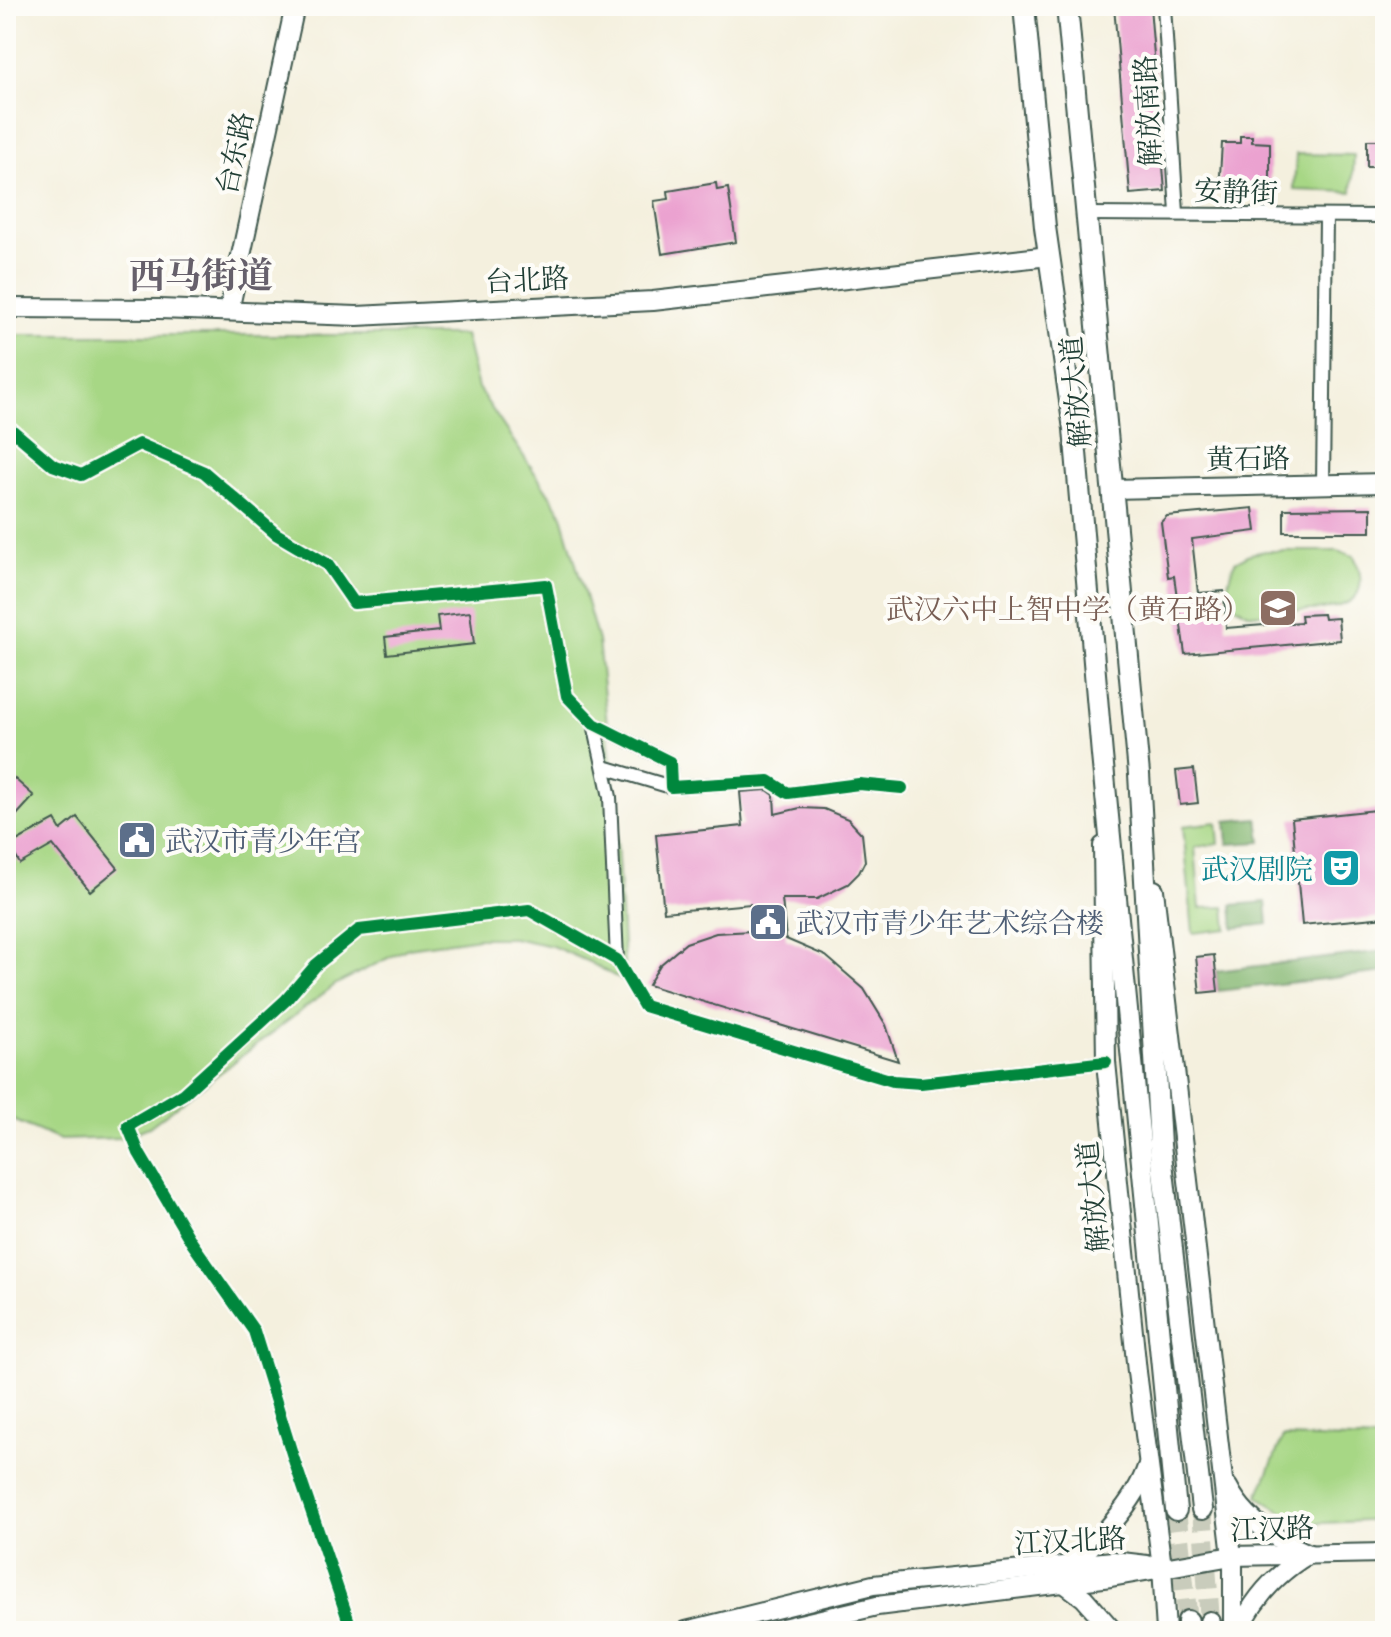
<svg xmlns="http://www.w3.org/2000/svg" width="1391" height="1637" font-family="'Gentium Book Plus','Noto Serif SC',serif">
<style>
.green{fill:#a7d785;stroke:#638a5c;stroke-width:2}
.forest{fill:#85b872;stroke:#527a53;stroke-width:2}
.building{fill:#eba2d0}
.lines{fill:none;stroke-linecap:round;stroke-linejoin:round}
.primary-tunnel{stroke:#c9ccbc;stroke-width:20;stroke-dasharray:20 10;stroke-linecap:butt}
.street-casing{stroke:#3f584e;stroke-width:16}
.secondary-casing{stroke:#3f584e;stroke-width:22}
.primary-casing{stroke:#3f584e;stroke-width:24}
.street{stroke:#fff;stroke-width:12}
.secondary{stroke:#fff;stroke-width:18}
.primary{stroke:#fff;stroke-width:20}
.cycleway-casing{stroke:#fdfcf7;stroke-width:17}
.cycleway{stroke:#00873e;stroke-width:12}
.labels{text-anchor:middle;dominant-baseline:central;stroke-width:8;stroke-linejoin:round;paint-order:stroke}
.street-label{font-size:28px;fill:#1f3d34;stroke:#fdfcf7}
.education-label{font-size:28px;fill:#785e54;stroke:#fdfcf7;text-anchor:end}
.service-label{font-size:28px;fill:#4e5e75;stroke:#fdfcf7;text-anchor:start}
.culture-label{font-size:28px;fill:#0d838f;stroke:#fdfcf7;text-anchor:end}
.district-label{font-size:36px;font-weight:bold;fill:#66606b;stroke:#fdfcf7}
</style>
<rect width="100%" height="100%" fill="#fdfcf7"/>
<filter id="ink" filterUnits="userSpaceOnUse"><feTurbulence type="fractalNoise" baseFrequency=".0125" numOctaves="2"/><feDisplacementMap in="SourceGraphic" scale="16" xChannelSelector="R" yChannelSelector="G"/><feConvolveMatrix kernelMatrix="1 2 1 2 8 2 1 2 1" color-interpolation-filters="sRGB"/></filter>
<filter id="wash" filterUnits="userSpaceOnUse"><feTurbulence type="fractalNoise" baseFrequency=".006" numOctaves="4" result="noise"/><feDisplacementMap in="SourceGraphic" scale="32" xChannelSelector="R" yChannelSelector="G"/><feGaussianBlur stdDeviation="1.8" result="paint"/><feColorMatrix in="noise" values="0 0 0 0 0 0 0 0 0 0 0 0 0 0 0 0 0 1.4 0 .05"/><feComposite in="paint" operator="in"/></filter>
<g filter="url(#wash)">
<rect width="100%" height="100%" fill="#f4f0de"/>
<g class="green">
<polygon points="1296,154 1354,155 1352,192 1294,190"/>
<polygon points="6,335 465,335 478,388 561,512 598,641 614,789 625,982 589,962 552,946 513,938 479,938 408,948 336,984 149,1127 121,1138 60,1140 6,1117"/>
<path d="M1266 551H1338L1354 556C1378 610 1332 609 1292 611 1279 612 1261 616 1249 613 1244 611 1236 607 1233 603 1224 589 1229 576 1235 562L1250 554Z"/>
<polygon points="1217,822 1219,844 1195,847 1200,908 1225,907 1227,929 1193,933 1183,826"/>
<polygon points="1283,1437 1385,1440 1385,1520 1301,1524 1258,1496"/>
</g>
<g class="forest">
<polygon points="1258,818 1261,842 1228,844 1226,821"/>
<polygon points="1266,902 1268,924 1234,928 1232,905"/>
<polygon points="1385,951 1385,972 1218,991 1216,971"/>
</g>
<g id="blocks">
<g class="building">
<polygon points="1114,6 1150,6 1165,191 1130,194"/>
<polygon points="1240,136 1252,136 1252,142 1270,143 1270,192 1219,191 1222,143 1240,143"/>
<polygon points="1367,140 1385,140 1385,159 1381,159 1381,167 1367,167"/>
<polygon points="716,183 717,190 728,188 736,242 662,254 654,201 669,199 668,191"/>
<polygon points="1253,508 1256,531 1192,539 1198,593 1224,591 1226,628 1302,622 1301,615 1323,614 1324,619 1338,618 1340,640 1185,654 1174,576 1168,577 1161,522 1167,516"/>
<polygon points="1371,508 1371,532 1284,532 1284,509"/>
<polygon points="470,612 474,644 387,654 385,637 439,631 437,616"/>
<polygon points="1194,769 1198,803 1180,805 1176,771"/>
<polygon points="6,771 34,796 14,818 6,811"/>
<polygon points="767,790 774,795 775,814 800,808 824,809 848,819 862,834 865,861 859,873 848,884 817,899 782,899 786,939 826,956 864,989 886,1025 898,1061 648,985 660,965 686,943 716,933 752,931 750,904 664,912 656,835 743,826 740,792"/>
<polygon points="1385,809 1385,917 1302,925 1292,819"/>
<polygon points="77,817 118,868 90,891 53,845 20,864 9,845 55,820 61,830"/>
<polygon points="1214,955 1218,991 1200,993 1196,957"/>
</g>
</g>
</g>
<g filter="url(#ink)">
<use href="#blocks" fill-opacity="0" stroke="#3f584e" stroke-width="2"/>
<g class="lines">
<g class="primary-tunnel">
<polyline points="1202,1509 1210,1622"/>
<polyline points="1176,1510 1188,1621"/>
</g>
<g class="street-casing">
<g id="street">
<polyline points="1164,6 1177,213"/>
<polyline points="1086,214 1385,216"/>
<polyline points="6,425 53,465 81,475 139,444 204,472 276,534 327,564 354,603 546,585 567,696 594,724 670,762 671,787 769,781 788,793 859,784 902,788"/>
<polyline points="1323,485 1326,217"/>
<polyline points="594,724 610,797 617,960"/>
<polyline points="604,767 671,787"/>
<polyline points="352,1631 294,1460 254,1331 192,1243 139,1153 128,1126 183,1094 286,1000 316,965 359,930 529,910 617,960 644,1006 893,1081 921,1083 1106,1062"/>
</g>
</g>
<g class="secondary-casing">
<g id="secondary">
<polyline points="6,308 159,309 357,316 653,301 1049,256"/>
<polyline points="229,311 295,6"/>
<polyline points="1112,489 1385,483"/>
<polyline points="1103,846 1106,1062 1137,1372 1162,1567 1166,1631"/>
<polyline points="1154,890 1233,1565 1233,1631"/>
<path d="M1228 1487C1244 1519 1276 1540 1309 1554 1278 1572 1254 1598 1239 1631"/>
<path d="M1069 1566C1097 1543 1136 1501 1147 1467"/>
<polyline points="1064,1583 1084,1598 1113,1631"/>
<polyline points="686,1631 873,1585 1113,1561 1147,1565"/>
<polyline points="770,1631 877,1606 1111,1577 1232,1556 1385,1553"/>
</g>
</g>
<g class="primary-casing">
<g id="primary">
<polyline points="1024,6 1045,227 1074,429 1102,755 1176,1510"/>
<polyline points="1067,6 1139,774 1160,1145 1202,1509"/>
<polyline points="1210,1622 1211,1631"/>
<polyline points="1188,1631 1188,1621"/>
</g>
</g>
<use href="#street" class="street"/>
<use href="#secondary" class="secondary"/>
<use href="#primary" class="primary"/>
<g class="cycleway-casing">
<g id="cycleway">
<polyline points="6,425 53,465 81,475 139,444 204,472 276,534 327,564 354,603 546,585 567,696 594,724 670,762 671,787 769,781 788,793 859,784 902,788"/>
<polyline points="352,1631 294,1460 254,1331 192,1243 139,1153 128,1126 183,1094 286,1000 316,965 359,930 529,910 617,960 644,1006 893,1081 921,1083 1106,1062"/>
</g>
</g>
<use href="#cycleway" class="cycleway"/>
</g>
</g>
<defs>
<g id="school-square" transform="scale(2)"><rect x="-9" y="-9" width="18" height="18" rx="4" fill="#8d6e63" stroke="#fdfcf7"/><path d="M0-5L7-2L0 1L-7-2ZM-4 1L0 2.5L4 1V4Q0 6-4 4Z" fill="#fff"/></g>
<g id="civic-square" transform="scale(2)"><rect x="-9" y="-9" width="18" height="18" rx="4" fill="#5c6f8a" stroke="#fdfcf7"/><path d="M-.6-6.5H3V-4.5H.6V-3L4-1V1h2V6H-6V1h2V-1L-.6-3ZM-1.2 2.5V6h2.4V2.5Z" fill="#fff"/></g>
<g id="theatre-square" transform="scale(2)"><rect x="-9" y="-9" width="18" height="18" rx="4" fill="#0f9aa8" stroke="#fdfcf7"/><path d="M-5-5.5Q0-4 5-5.5V0Q5 5 0 6Q-5 5-5 0ZM-3.3-2.5H-1v1.5H-3.3ZM1-2.5H3.3v1.5H1ZM-2.8 1Q0 5.5 2.8 1Z" fill="#fff"/></g>
</defs>
<g fill-rule="evenodd">
<use href="#school-square" x="1278" y="608"/>
<use href="#civic-square" x="137" y="840"/>
<use href="#theatre-square" x="1341" y="868"/>
<use href="#civic-square" x="768" y="922"/>
</g>
<g class="labels">
<g class="street-label">
<text transform="translate(1147 111) rotate(-93)">解放南路</text>
<text transform="translate(234 153) rotate(-78)">台东路</text>
<text transform="translate(1236 191) rotate(2)">安静街</text>
<text transform="translate(527 279) rotate(-3)">台北路</text>
<text transform="translate(1075 392) rotate(-95)">解放大道</text>
<text transform="translate(1248 458) rotate(-1)">黄石路</text>
<text transform="translate(1092 1197) rotate(-96)">解放大道</text>
<text transform="translate(1272 1528) rotate(-2)">江汉路</text>
<text transform="translate(1070 1540) rotate(-3)">江汉北路</text>
</g>
<g class="education-label">
<text x="1250" y="608">武汉六中上智中学（黄石路）</text>
</g>
<g class="service-label">
<text x="165" y="840">武汉市青少年宫</text>
<text x="796" y="922">武汉市青少年艺术综合楼</text>
</g>
<g class="culture-label">
<text x="1313" y="868">武汉剧院</text>
</g>
<g class="district-label">
<text x="201" y="274">西马街道</text>
</g>
</g>
<rect width="1391" height="1637" fill="none" stroke="#fdfcf7" stroke-width="32"/>
</svg>
